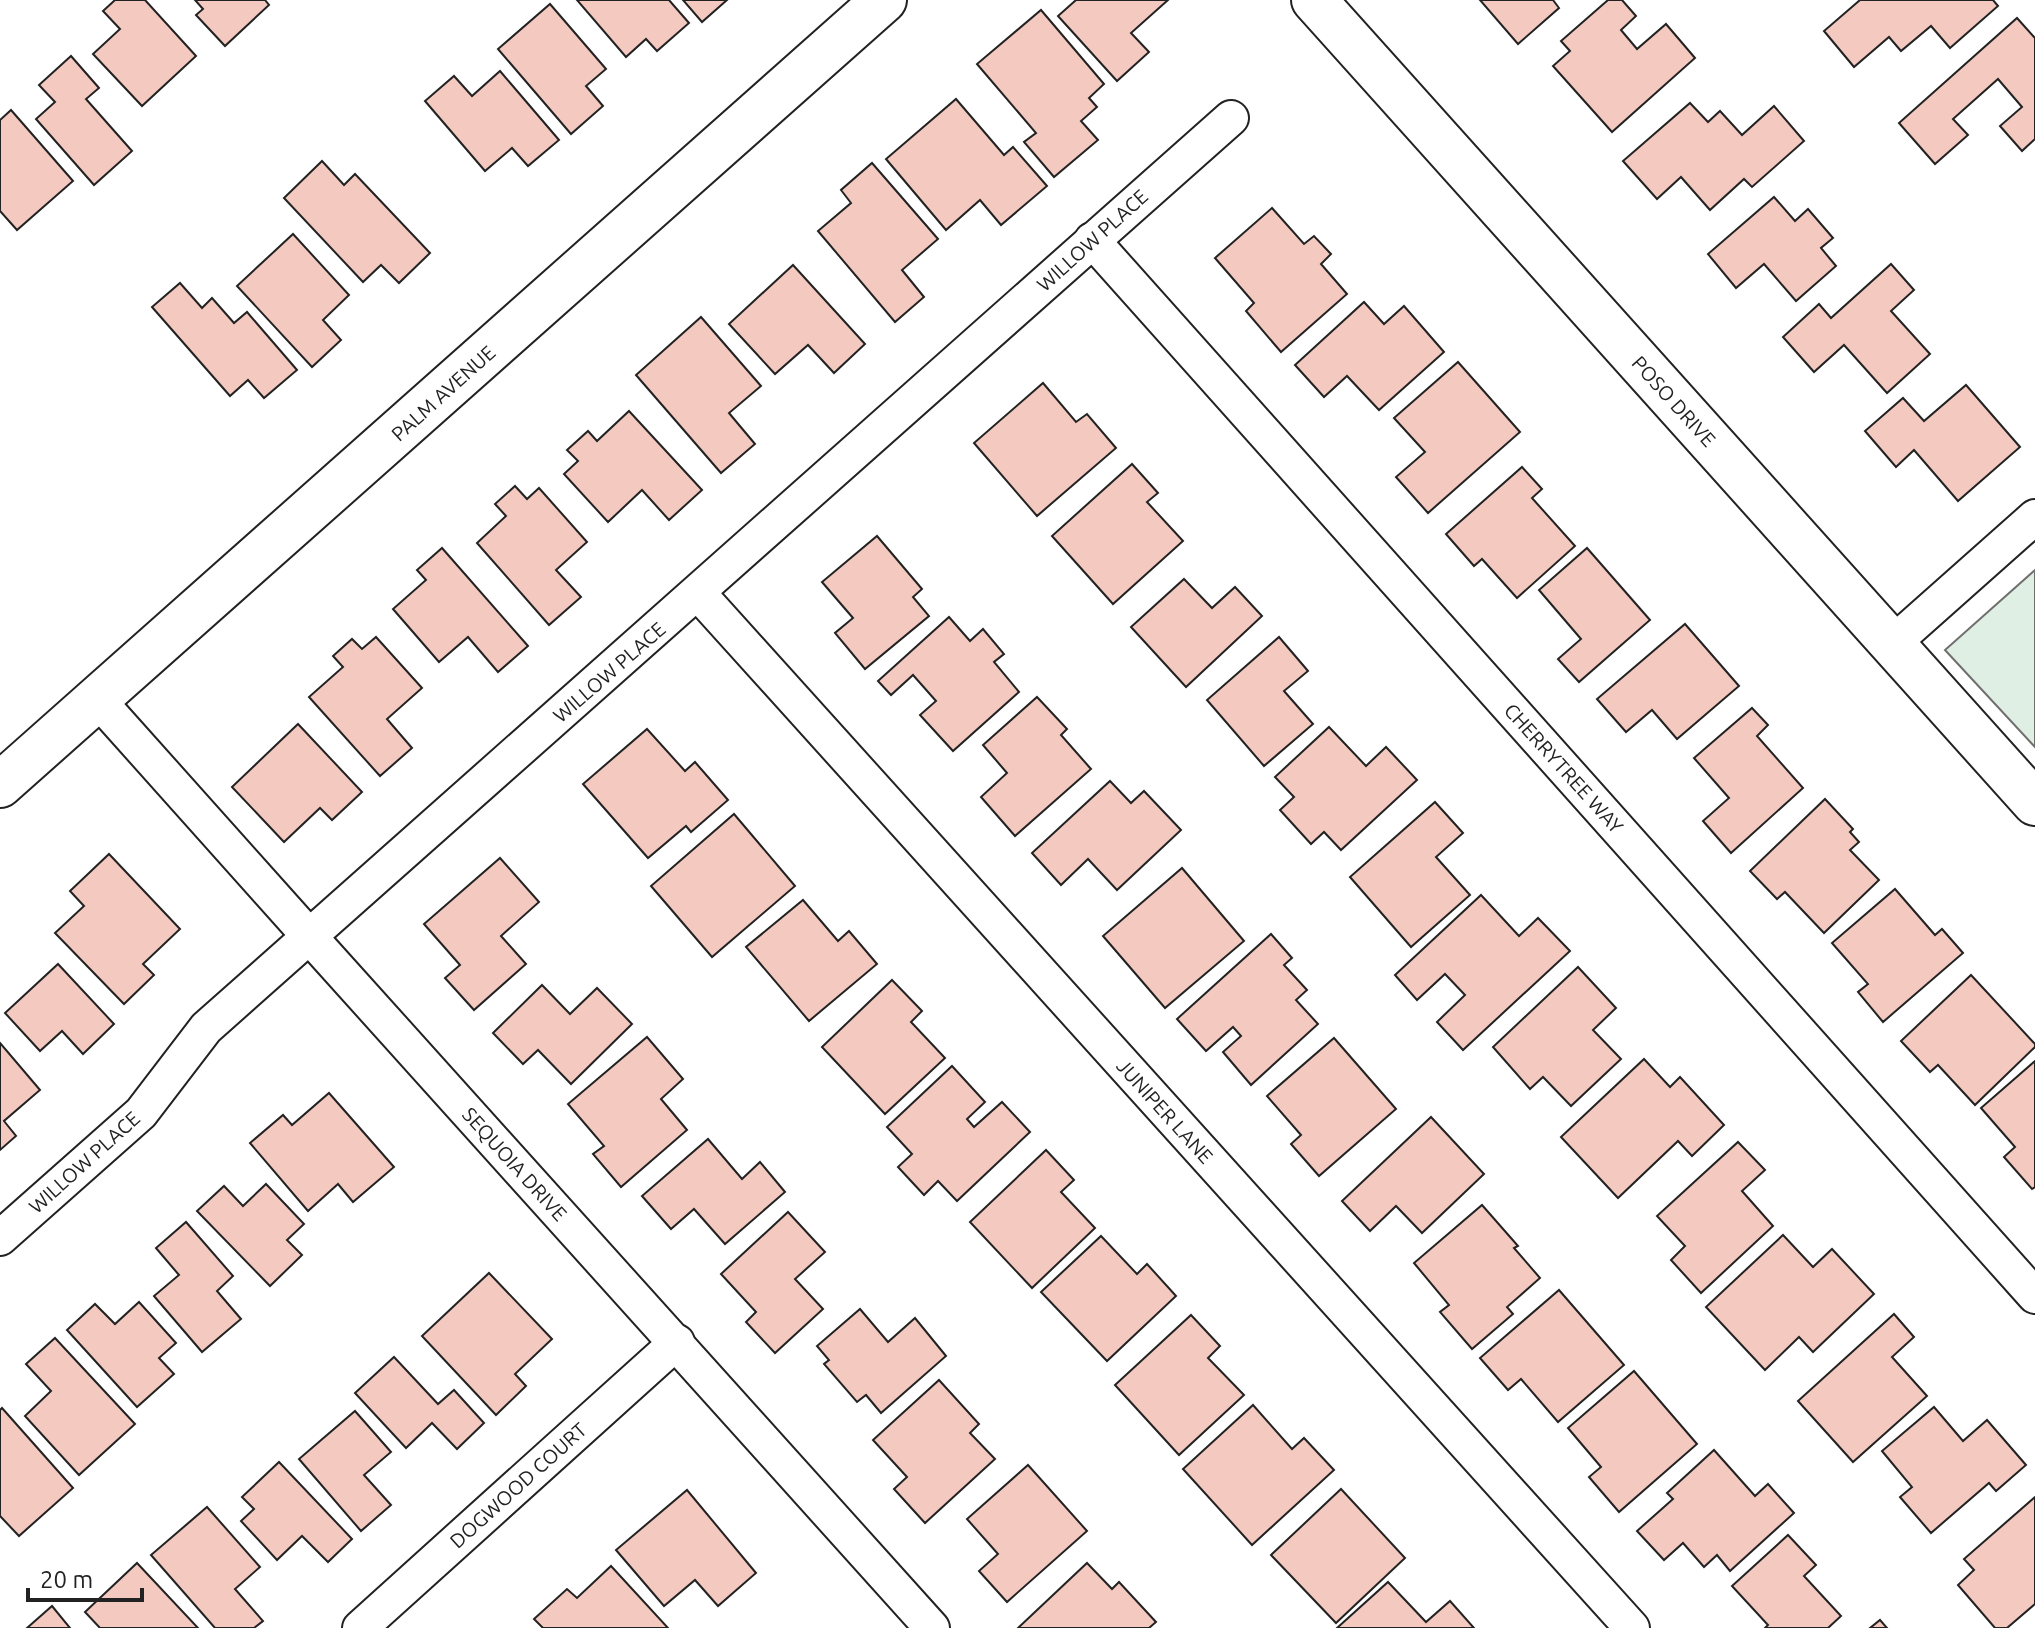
<svg xmlns="http://www.w3.org/2000/svg" width="2035" height="1628" font-family="Ubuntu,sans-serif">
<style>
.green{fill:#e0efe3;stroke:#6f6f6f;stroke-width:2}
.building{fill:#f3c9c0;stroke:#222;stroke-width:2}
.lines{fill:none;stroke-linecap:round;stroke-linejoin:round}
.minor-casing{stroke:#222;stroke-width:38}
.secondary-casing{stroke:#222;stroke-width:48}
.minor{stroke:#fff;stroke-width:34}
.secondary{stroke:#fff;stroke-width:44}
.labels{text-anchor:middle;dominant-baseline:central;stroke-width:6;stroke-linejoin:round;paint-order:stroke}
.street-label{font-size:20px;fill:#222;stroke:#fff}
</style>
<rect width="100%" height="100%" fill="#fff"/>
<polygon class="green" points="2035,570 2035,747 1945,650"/>
<g class="building">
<polygon points="115,0 145,0 196,56 142,106 93,54 120,29 103,11"/>
<polygon points="195,0 265,0 269,5 225,46 196,15 203,9"/>
<polygon points="577,0 669,0 689,23 657,51 646,39 626,57"/>
<polygon points="683,0 727,0 702,22"/>
<polygon points="1076,0 1168,0 1131,33 1149,52 1117,81 1058,16"/>
<polygon points="1480,0 1553,0 1559,8 1518,44"/>
<polygon points="1608,0 1622,0 1636,16 1621,30 1637,49 1666,24 1695,58 1612,132 1553,66 1570,51 1561,41"/>
<polygon points="1860,0 1993,0 1998,6 1950,48 1931,26 1901,51 1889,37 1854,67 1824,31"/>
<polygon points="550,4 606,69 586,86 603,106 571,134 498,49"/>
<polygon points="1041,10 1104,84 1089,98 1097,107 1081,121 1098,140 1054,177 1024,142 1036,133 977,64"/>
<polygon points="2017,18 2035,38 2035,139 2022,151 2000,126 2022,107 1998,79 1953,119 1968,135 1935,164 1899,123"/>
<polygon points="71,56 99,88 86,99 132,151 94,185 36,119 55,102 39,85"/>
<polygon points="500,71 559,140 528,166 512,148 485,171 425,101 454,76 472,96"/>
<polygon points="956,99 1004,155 1013,147 1047,186 1001,225 980,200 946,230 886,159"/>
<polygon points="1690,103 1708,122 1720,111 1742,135 1774,106 1804,141 1752,187 1744,179 1710,210 1681,177 1657,199 1623,161"/>
<polygon points="11,110 73,181 17,230 0,211 0,120"/>
<polygon points="322,161 344,185 355,174 430,253 399,283 381,265 363,282 284,198"/>
<polygon points="872,163 938,239 902,270 924,297 895,322 818,231 851,203 841,190"/>
<polygon points="1774,197 1795,221 1808,209 1833,238 1821,248 1836,266 1796,301 1764,264 1736,288 1708,254"/>
<polygon points="1272,208 1304,244 1314,236 1331,254 1321,264 1347,294 1281,352 1246,311 1254,303 1215,258"/>
<polygon points="293,234 349,295 323,320 341,340 312,367 237,286"/>
<polygon points="1891,264 1914,290 1891,311 1930,354 1887,393 1844,345 1814,372 1783,337 1819,304 1831,318"/>
<polygon points="793,265 865,344 834,373 808,345 775,374 729,324"/>
<polygon points="180,283 202,308 212,298 234,323 247,312 297,370 264,398 248,380 230,396 152,307"/>
<polygon points="1364,302 1384,324 1404,306 1444,352 1379,410 1347,376 1324,397 1295,365"/>
<polygon points="701,317 761,386 729,413 755,444 721,473 636,375"/>
<polygon points="1458,362 1520,432 1428,513 1396,477 1425,452 1394,418"/>
<polygon points="1043,383 1076,422 1087,414 1116,448 1037,516 974,443"/>
<polygon points="1966,385 2020,447 1958,501 1914,450 1896,467 1865,431 1903,398 1924,421"/>
<polygon points="629,411 702,490 669,520 642,490 608,522 564,474 578,461 567,450 588,431 597,441"/>
<polygon points="1132,464 1158,493 1147,502 1183,541 1113,604 1052,536"/>
<polygon points="1522,467 1542,489 1532,498 1575,546 1517,598 1482,559 1474,566 1446,534"/>
<polygon points="515,486 527,499 539,488 587,542 556,570 581,597 549,625 477,543 506,516 495,504"/>
<polygon points="877,536 922,589 913,597 929,616 865,669 835,633 853,618 822,582"/>
<polygon points="442,548 528,646 498,672 468,637 439,662 393,609 426,580 417,570"/>
<polygon points="1587,548 1650,620 1579,682 1558,659 1581,639 1539,590"/>
<polygon points="1184,579 1212,608 1235,587 1262,616 1186,687 1131,627"/>
<polygon points="949,617 970,641 983,629 1004,654 994,662 1019,692 953,751 920,715 936,701 913,675 891,695 878,681"/>
<polygon points="1685,624 1739,686 1677,739 1652,710 1626,732 1597,699"/>
<polygon points="376,637 422,688 387,719 412,748 380,776 309,697 343,667 333,656 352,639 362,649"/>
<polygon points="1279,637 1308,671 1284,691 1313,724 1264,766 1207,700"/>
<polygon points="1037,697 1067,729 1061,735 1091,769 1015,836 981,797 1007,773 983,745"/>
<polygon points="1752,708 1768,725 1757,736 1803,788 1731,853 1703,821 1729,798 1694,758"/>
<polygon points="298,724 362,792 332,820 320,808 284,842 232,787"/>
<polygon points="1329,727 1366,766 1386,747 1417,780 1341,850 1324,832 1311,844 1280,810 1294,797 1275,777"/>
<polygon points="647,729 685,771 695,762 728,800 691,832 686,826 648,858 583,784"/>
<polygon points="1110,781 1131,803 1144,791 1181,830 1117,890 1088,859 1061,885 1032,853"/>
<polygon points="1825,799 1853,829 1850,832 1859,842 1850,850 1879,880 1824,933 1785,892 1777,899 1750,871"/>
<polygon points="1435,802 1463,833 1436,857 1470,895 1411,947 1350,877"/>
<polygon points="734,814 795,886 712,957 651,886"/>
<polygon points="109,854 180,929 143,964 154,975 124,1004 55,933 84,906 70,891"/>
<polygon points="500,858 539,902 501,936 526,964 474,1010 445,978 460,965 424,924"/>
<polygon points="1182,868 1244,941 1165,1008 1103,936"/>
<polygon points="1895,889 1935,935 1942,929 1963,953 1883,1022 1858,992 1868,984 1832,943"/>
<polygon points="1481,895 1519,936 1538,918 1570,951 1463,1050 1437,1022 1465,995 1445,974 1417,1000 1395,975"/>
<polygon points="803,900 838,941 849,931 877,964 809,1021 746,947"/>
<polygon points="1271,934 1292,958 1284,965 1307,990 1296,1000 1318,1024 1251,1085 1223,1052 1241,1036 1233,1027 1206,1051 1177,1019"/>
<polygon points="58,964 114,1024 83,1054 62,1031 40,1051 5,1013"/>
<polygon points="1578,967 1616,1008 1593,1030 1621,1059 1571,1106 1543,1077 1530,1089 1493,1047"/>
<polygon points="1971,975 2035,1044 2035,1047 1975,1105 1938,1065 1930,1072 1901,1041"/>
<polygon points="892,980 922,1011 911,1022 945,1058 885,1114 822,1047"/>
<polygon points="542,985 570,1014 597,988 632,1024 571,1084 538,1050 523,1064 493,1033"/>
<polygon points="647,1037 683,1079 661,1099 687,1130 621,1187 593,1154 604,1146 568,1104"/>
<polygon points="1334,1038 1396,1109 1319,1176 1291,1144 1301,1135 1267,1096"/>
<polygon points="0,1043 40,1090 4,1121 16,1136 0,1150"/>
<polygon points="1644,1059 1670,1087 1680,1077 1724,1125 1692,1156 1678,1141 1618,1198 1561,1137"/>
<polygon points="2035,1061 2035,1187 2032,1189 2004,1157 2015,1147 1981,1108"/>
<polygon points="952,1066 985,1102 967,1119 974,1127 1002,1102 1030,1132 957,1201 938,1181 924,1195 898,1167 912,1154 887,1127"/>
<polygon points="329,1093 394,1167 353,1202 338,1184 308,1211 250,1143 283,1115 292,1125"/>
<polygon points="1431,1117 1484,1174 1422,1233 1396,1206 1370,1231 1342,1201"/>
<polygon points="708,1139 742,1179 760,1162 785,1192 725,1244 694,1209 671,1229 642,1196"/>
<polygon points="1738,1142 1765,1170 1742,1191 1773,1226 1701,1293 1671,1260 1685,1246 1657,1216"/>
<polygon points="1046,1150 1074,1180 1061,1192 1095,1228 1032,1288 970,1222"/>
<polygon points="266,1184 304,1224 287,1240 302,1255 270,1286 197,1211 224,1186 243,1206"/>
<polygon points="1482,1205 1518,1246 1514,1248 1540,1278 1507,1307 1513,1314 1472,1349 1440,1312 1449,1305 1414,1263"/>
<polygon points="788,1212 825,1252 795,1279 823,1309 775,1353 746,1322 756,1312 721,1274"/>
<polygon points="186,1222 233,1276 217,1291 241,1319 202,1352 154,1296 179,1275 156,1248"/>
<polygon points="1783,1235 1813,1267 1832,1249 1874,1294 1813,1352 1799,1337 1765,1370 1706,1307"/>
<polygon points="1101,1236 1137,1274 1147,1264 1176,1296 1107,1361 1041,1292"/>
<polygon points="489,1273 552,1339 515,1374 526,1386 496,1415 422,1336"/>
<polygon points="1559,1290 1624,1365 1558,1422 1521,1379 1508,1390 1480,1358"/>
<polygon points="139,1302 176,1343 159,1358 174,1374 137,1407 67,1330 95,1304 115,1324"/>
<polygon points="860,1309 888,1342 915,1318 946,1356 881,1413 866,1395 857,1402 824,1364 829,1360 817,1346"/>
<polygon points="1894,1314 1914,1337 1892,1357 1927,1396 1853,1462 1798,1401"/>
<polygon points="1191,1315 1220,1346 1208,1358 1244,1395 1179,1455 1115,1385"/>
<polygon points="55,1338 135,1424 79,1475 25,1416 51,1391 26,1364"/>
<polygon points="394,1357 438,1404 454,1390 484,1423 457,1449 432,1423 406,1448 355,1393"/>
<polygon points="1634,1371 1697,1444 1619,1512 1589,1477 1601,1467 1568,1428"/>
<polygon points="939,1380 979,1424 970,1433 995,1459 925,1523 894,1489 907,1477 873,1440"/>
<polygon points="1253,1405 1292,1449 1304,1438 1334,1470 1252,1545 1183,1469"/>
<polygon points="1934,1407 1963,1441 1987,1420 2026,1465 1996,1491 1989,1483 1931,1533 1900,1497 1912,1487 1882,1451"/>
<polygon points="2,1408 73,1488 19,1536 0,1516 0,1410"/>
<polygon points="355,1411 391,1452 364,1475 391,1505 361,1531 299,1459"/>
<polygon points="1714,1450 1755,1496 1768,1484 1794,1513 1730,1571 1717,1555 1704,1567 1683,1543 1664,1560 1637,1531 1673,1499 1667,1493"/>
<polygon points="279,1462 352,1539 328,1562 302,1536 277,1560 241,1521 254,1509 242,1497"/>
<polygon points="1028,1465 1087,1531 1007,1602 979,1571 998,1554 967,1519"/>
<polygon points="1341,1489 1405,1558 1336,1623 1271,1555"/>
<polygon points="687,1490 756,1573 718,1606 695,1580 664,1606 616,1550"/>
<polygon points="2035,1497 2035,1604 2007,1628 1995,1628 1958,1585 1974,1570 1964,1559"/>
<polygon points="207,1507 260,1567 235,1589 263,1621 254,1628 215,1628 151,1555"/>
<polygon points="1788,1535 1816,1565 1804,1576 1841,1616 1828,1628 1765,1628 1768,1625 1732,1586"/>
<polygon points="137,1563 198,1628 100,1628 85,1612"/>
<polygon points="1087,1563 1112,1589 1119,1582 1156,1622 1149,1628 1018,1628"/>
<polygon points="611,1566 668,1628 543,1628 534,1619 567,1589 577,1598"/>
<polygon points="1388,1582 1426,1622 1450,1601 1474,1628 1337,1628"/>
<polygon points="52,1606 70,1628 27,1628"/>
<polygon points="1880,1620 1887,1628 1870,1628"/>
</g>
<g class="lines">
<g class="minor-casing">
<g id="minor">
<polyline points="1092,240 2035,1296"/>
<polyline points="698,593 1632,1628"/>
<polyline points="1892,644 2035,517"/>
<path d="M98 700C374 1011 655 1317 932 1628"/>
<polyline points="0,1238 141,1113 206,1028 1231,118"/>
<polyline points="360,1628 677,1342"/>
</g>
</g>
<g class="secondary-casing">
<g id="secondary">
<polyline points="1314,0 2035,803"/>
<polyline points="0,785 884,0"/>
</g>
</g>
<use href="#minor" class="minor"/>
<use href="#secondary" class="secondary"/>
</g>
<g class="labels">
<g class="street-label">
<text transform="translate(1092 240) rotate(-42)">WILLOW PLACE</text>
<text transform="translate(443 393) rotate(-42)">PALM AVENUE</text>
<text transform="translate(1674 401) rotate(48)">POSO DRIVE</text>
<text transform="translate(609 672) rotate(-41)">WILLOW PLACE</text>
<text transform="translate(1564 768) rotate(48)">CHERRYTREE WAY</text>
<text transform="translate(1165 1111) rotate(48)">JUNIPER LANE</text>
<text transform="translate(84 1162) rotate(-42)">WILLOW PLACE</text>
<text transform="translate(515 1164) rotate(48)">SEQUOIA DRIVE</text>
<text transform="translate(518 1485) rotate(-42)">DOGWOOD COURT</text>
</g>
</g>
<path d="M28 1588v12h114v-12" fill="none" stroke="#222222" stroke-width="4"/>
<text x="40" y="1588" font-size="24" fill="#222222" stroke="#ffffff" stroke-width="6" paint-order="stroke">20 m</text>
</svg>
